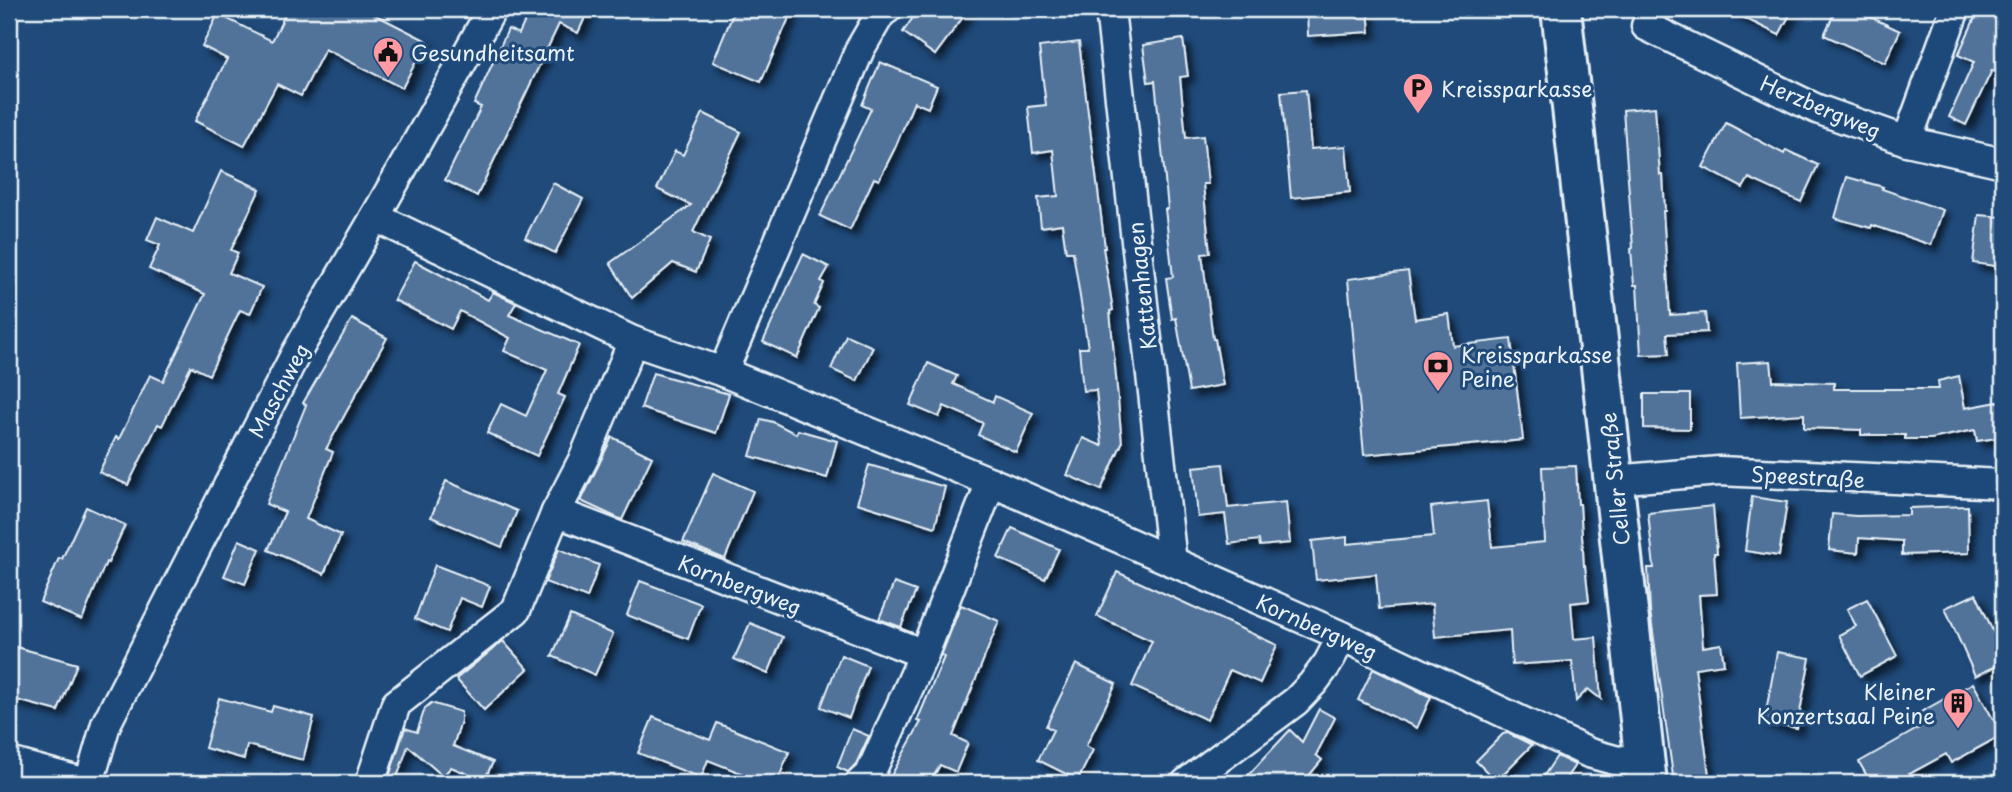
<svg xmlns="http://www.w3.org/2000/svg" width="2012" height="792" font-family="'Playpen Sans',sans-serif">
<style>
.building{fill:#517399;stroke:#e8f1f8;stroke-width:2;filter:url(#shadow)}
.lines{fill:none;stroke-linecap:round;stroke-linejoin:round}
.minor-casing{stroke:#e8f1f8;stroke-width:33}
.primary-casing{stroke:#e8f1f8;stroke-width:44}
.minor{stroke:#1f4a7a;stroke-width:28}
.primary{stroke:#1f4a7a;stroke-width:38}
.labels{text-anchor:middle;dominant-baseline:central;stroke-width:6;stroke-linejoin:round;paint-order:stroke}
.poi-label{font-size:21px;fill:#e8f1f8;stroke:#1f4a7a;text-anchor:start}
.street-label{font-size:21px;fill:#e8f1f8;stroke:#1f4a7a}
</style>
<defs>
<filter id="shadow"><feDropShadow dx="6" dy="6" stdDeviation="3.5" flood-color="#0009"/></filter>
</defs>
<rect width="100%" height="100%" fill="#1f4a7a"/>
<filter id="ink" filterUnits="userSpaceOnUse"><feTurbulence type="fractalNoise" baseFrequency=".0143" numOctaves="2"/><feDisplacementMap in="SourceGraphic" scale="14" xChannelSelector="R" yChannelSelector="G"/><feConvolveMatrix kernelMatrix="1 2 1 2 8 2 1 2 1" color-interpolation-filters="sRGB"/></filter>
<g filter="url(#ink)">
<g class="building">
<polygon points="288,9 364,9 427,41 402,88 325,49 301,96 277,84 244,146 195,121 227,59 202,46 218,14 272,41"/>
<polygon points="523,9 589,9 578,33 559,24 477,196 445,180 481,107 474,104 508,29 519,34 529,12"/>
<polygon points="735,9 793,9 761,82 713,62"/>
<polygon points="919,9 969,9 935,55 903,32"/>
<polygon points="1307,9 1368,9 1370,32 1308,36"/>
<polygon points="1726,9 1793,9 1779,35"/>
<polygon points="1836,9 1867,9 1864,14 1900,31 1885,63 1824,35"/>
<polygon points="1979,9 2003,9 2003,75 1992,70 1966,125 1949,117 1974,62 1958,55"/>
<polygon points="1183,39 1188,76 1180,77 1186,138 1203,136 1208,184 1203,184 1210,253 1202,254 1213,339 1215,339 1223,385 1189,391 1176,318 1172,319 1166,278 1173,277 1165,209 1168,209 1155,81 1148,82 1143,45"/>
<polygon points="1079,42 1098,191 1105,248 1103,248 1113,310 1110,311 1122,443 1101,490 1067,475 1083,438 1102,446 1096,390 1083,391 1079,348 1088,348 1073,252 1066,252 1062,224 1041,227 1038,198 1058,196 1053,150 1033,153 1028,107 1046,105 1039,47"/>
<polygon points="880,62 937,86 928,108 914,102 895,148 879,180 874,178 850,230 820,216 871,109 862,105"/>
<polygon points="1306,90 1311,149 1346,146 1350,192 1291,198 1281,92"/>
<polygon points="1655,107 1660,175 1663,175 1665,211 1663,211 1670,315 1705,313 1707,332 1667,334 1669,354 1641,355 1637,285 1634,285 1631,249 1633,248 1623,110"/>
<polygon points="703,113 741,132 693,232 710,240 696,272 673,263 632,298 610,263 691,205 657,189 675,151 683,155"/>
<polygon points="1726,123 1784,154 1786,150 1818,165 1801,202 1749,178 1743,188 1703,167"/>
<polygon points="221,171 260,189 231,250 238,253 229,273 262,287 250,314 240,310 209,375 191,366 162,426 158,424 128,485 99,472 116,437 119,439 150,375 163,381 205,294 149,269 160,245 147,240 157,217 193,233"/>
<polygon points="1847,177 1883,187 1882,189 1943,210 1931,245 1872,225 1871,228 1835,218"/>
<polygon points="553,183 583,199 555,253 525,238"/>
<polygon points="1979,215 2003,217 2003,267 1973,263"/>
<polygon points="803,254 829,267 821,281 824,283 814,305 819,308 797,358 763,342"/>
<polygon points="415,261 488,300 493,292 516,303 509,315 579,345 558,394 565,397 537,456 487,433 501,404 526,416 547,370 504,351 510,338 460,311 451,329 394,300"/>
<polygon points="1408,271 1415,319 1449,314 1453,346 1511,339 1523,440 1364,455 1348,279"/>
<polygon points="352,319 387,338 326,449 333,452 306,519 341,535 324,574 268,550 285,512 266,504 306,405 303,403"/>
<polygon points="846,335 873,347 857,381 831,369"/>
<polygon points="1771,361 1773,381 1834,383 1834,389 1939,389 1938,381 1959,376 1965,408 2003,401 2003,437 1977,441 1975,430 1931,439 1905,439 1905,435 1861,435 1861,430 1804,428 1804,414 1740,418 1737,363"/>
<polygon points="928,363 957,376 953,384 993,402 995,396 1033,413 1016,452 978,435 983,423 944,406 939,417 910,405"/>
<polygon points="653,373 729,394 716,433 641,408"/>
<polygon points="1644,394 1690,394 1690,429 1644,428"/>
<polygon points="761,419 773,422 796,434 798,430 837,441 827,478 750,456"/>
<polygon points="612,437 652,457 622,520 581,501"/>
<polygon points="1223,464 1228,508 1286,502 1290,543 1260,546 1259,540 1229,544 1225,514 1198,517 1193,467"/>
<polygon points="869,465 945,487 935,527 857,503"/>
<polygon points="1576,466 1578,504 1580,504 1584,566 1585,566 1589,601 1571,603 1574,639 1596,637 1601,699 1588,689 1576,701 1572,661 1512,665 1510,630 1435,637 1432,604 1379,609 1376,574 1316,580 1312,541 1347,537 1347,544 1434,536 1431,507 1487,501 1492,547 1545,542 1542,467"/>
<polygon points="713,473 753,491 725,559 683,542"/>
<polygon points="446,481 517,511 502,547 431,517"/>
<polygon points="1752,497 1787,502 1779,556 1745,551"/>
<polygon points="1713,506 1717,553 1714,553 1717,594 1699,595 1703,647 1721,644 1724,664 1695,668 1710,783 1674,783 1650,611 1648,568 1654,568 1648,513"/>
<polygon points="1968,506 1969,553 1902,555 1902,541 1859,538 1858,553 1829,550 1832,514 1856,516 1909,515 1909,508"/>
<polygon points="86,507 125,525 108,563 106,562 82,620 40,602 59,558 62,559"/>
<polygon points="1012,528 1059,549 1045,579 998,558"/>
<polygon points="239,540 260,549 245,584 224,576"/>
<polygon points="559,549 599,565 587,598 545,582"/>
<polygon points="435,565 490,586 482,607 460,598 447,632 415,619"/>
<polygon points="1117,572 1277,645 1260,683 1230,670 1207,720 1132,686 1152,641 1097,616"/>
<polygon points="640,581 701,604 688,639 627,615"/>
<polygon points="894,583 916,591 901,627 879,619"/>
<polygon points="1976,594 2003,653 2003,663 1975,676 1945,608"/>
<polygon points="1867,599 1897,656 1860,676 1839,635 1856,626 1847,609"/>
<polygon points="961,605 999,621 953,736 968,743 956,772 940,765 930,783 887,783 921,722 917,721 944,657 941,656"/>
<polygon points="570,615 613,634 595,675 552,656"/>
<polygon points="750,623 783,637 768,674 734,659"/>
<polygon points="503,641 528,669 484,710 456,679"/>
<polygon points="9,645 77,664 58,711 9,698"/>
<polygon points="1777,652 1810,658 1797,728 1764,722"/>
<polygon points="841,655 868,666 849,718 821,707"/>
<polygon points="1076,664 1116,684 1086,746 1093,750 1078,780 1038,760 1053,730 1046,726"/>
<polygon points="1373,669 1431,697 1417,728 1358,700"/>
<polygon points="1973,683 2002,735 1951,763 1946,754 1893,783 1871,783 1859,762 1926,724 1919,713"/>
<polygon points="219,698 271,712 273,706 314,717 303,760 247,745 244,759 205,748"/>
<polygon points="431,703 461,712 461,721 453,746 493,762 484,781 451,767 443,776 408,746 395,783 387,783 405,728 417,732 425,708"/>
<polygon points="1319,709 1335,718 1316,755 1322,760 1303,783 1241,783 1290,730 1302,742"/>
<polygon points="653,717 710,740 717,723 789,752 777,783 766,783 708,760 701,778 638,753"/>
<polygon points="852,729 869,736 856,764 848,772 837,767"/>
<polygon points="1508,733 1532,745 1496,781 1476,761 1503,734"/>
<polygon points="1557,756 1575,765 1563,783 1539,783"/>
</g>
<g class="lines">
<g class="minor-casing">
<g id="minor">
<polyline points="1110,9 1172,562"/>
<polyline points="1646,26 1817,109 1907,141 2003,163"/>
<polyline points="1907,141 1955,9"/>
<polyline points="375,217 633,341 723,372 991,482 1342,636 1589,753 1618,761 1644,758"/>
<polyline points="633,341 584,458 556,512 924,654 991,482"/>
<polyline points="723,372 860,49 881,13 887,9"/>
<polyline points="1614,480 1719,471 2003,484"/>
<polyline points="9,762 86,783"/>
<polyline points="89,783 106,724 295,355 375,217 492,9"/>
<polyline points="370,783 396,704 516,610 556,512"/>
<polyline points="860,783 870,774 924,654"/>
<polyline points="1186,783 1296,701 1313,683 1328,663 1342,636"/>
</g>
</g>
<g class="primary-casing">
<path id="primary" d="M1561 9C1589 267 1620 525 1647 783"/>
</g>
<use href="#minor" class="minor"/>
<use href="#primary" class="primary"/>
</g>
</g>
<defs>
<g id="civic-pin" transform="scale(1.575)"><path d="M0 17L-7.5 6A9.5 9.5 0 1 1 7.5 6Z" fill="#ff9aa2" stroke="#1f4a7a"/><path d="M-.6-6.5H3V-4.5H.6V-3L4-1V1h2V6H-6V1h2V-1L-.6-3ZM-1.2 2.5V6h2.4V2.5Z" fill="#111"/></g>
<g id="parking-pin" transform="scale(1.575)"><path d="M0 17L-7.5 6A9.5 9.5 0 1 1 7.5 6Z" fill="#ff9aa2" stroke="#1f4a7a"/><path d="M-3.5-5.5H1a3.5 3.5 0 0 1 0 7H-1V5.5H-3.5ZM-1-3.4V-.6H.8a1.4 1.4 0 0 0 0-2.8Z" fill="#111"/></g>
<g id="bank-pin" transform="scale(1.575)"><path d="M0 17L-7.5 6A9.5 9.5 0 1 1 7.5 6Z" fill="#ff9aa2" stroke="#1f4a7a"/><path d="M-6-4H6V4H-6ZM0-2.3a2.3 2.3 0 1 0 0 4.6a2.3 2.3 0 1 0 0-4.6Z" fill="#111"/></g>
<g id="building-pin" transform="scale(1.575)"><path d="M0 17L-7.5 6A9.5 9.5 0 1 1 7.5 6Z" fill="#ff9aa2" stroke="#1f4a7a"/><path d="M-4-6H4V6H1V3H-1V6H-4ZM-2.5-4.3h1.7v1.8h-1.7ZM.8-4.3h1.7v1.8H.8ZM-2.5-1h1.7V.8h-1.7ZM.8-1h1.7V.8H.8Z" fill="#111"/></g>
</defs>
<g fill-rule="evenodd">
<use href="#civic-pin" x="388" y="52"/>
<use href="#parking-pin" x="1418" y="88"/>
<use href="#bank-pin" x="1438" y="366"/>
<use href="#building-pin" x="1958" y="703"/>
</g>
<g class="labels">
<g class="poi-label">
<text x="411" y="52">Gesundheitsamt</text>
<text x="1441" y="88">Kreissparkasse</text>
<text x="1461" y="354">Kreissparkasse<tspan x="1461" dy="24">Peine</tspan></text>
<text x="1935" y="691" text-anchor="end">Kleiner<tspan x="1935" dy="24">Konzertsaal Peine</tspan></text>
</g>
<g class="street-label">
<text transform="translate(1821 106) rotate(23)">Herzbergweg</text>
<text transform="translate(1141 286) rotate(-96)">Kattenhagen</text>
<text transform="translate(278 390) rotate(-62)">Maschweg</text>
<text transform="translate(1808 476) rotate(3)">Speestraße</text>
<text transform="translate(1614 479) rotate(-96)">Celler Straße</text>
<text transform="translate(740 584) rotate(21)">Kornbergweg</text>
<text transform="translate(1317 626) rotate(24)">Kornbergweg</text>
</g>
</g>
<rect width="2012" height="792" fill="none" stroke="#1f4a7a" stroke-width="35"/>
<rect x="18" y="18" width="1977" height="757" fill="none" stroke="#e8f1f8" stroke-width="2.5" filter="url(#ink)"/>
</svg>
